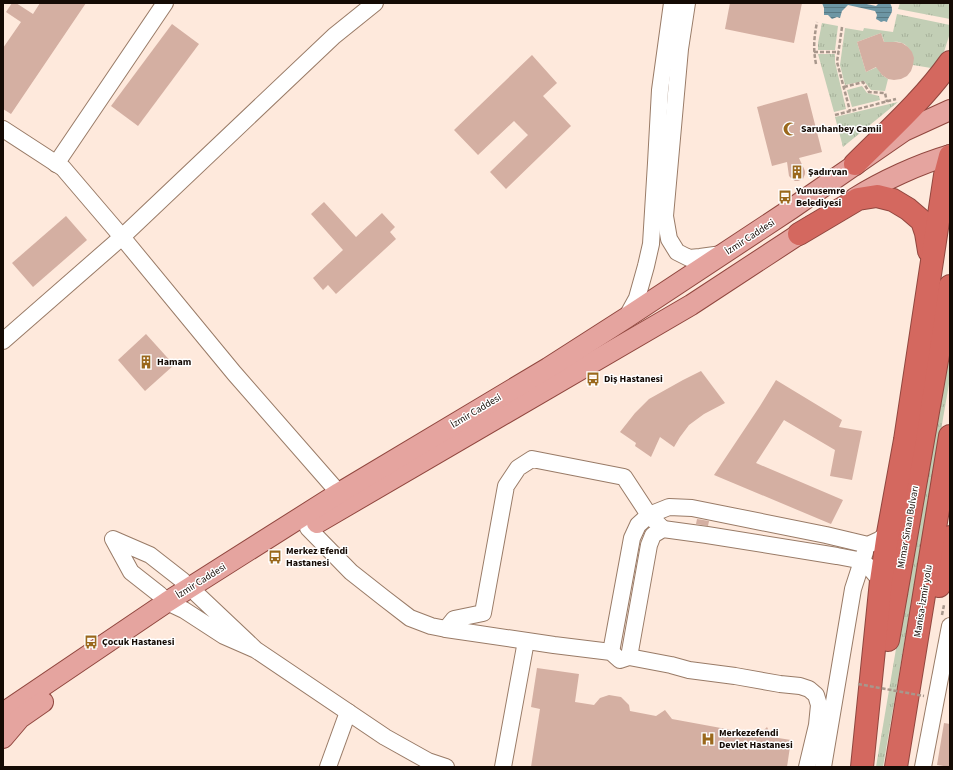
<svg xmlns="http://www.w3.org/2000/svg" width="953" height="770" font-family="'Source Sans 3',sans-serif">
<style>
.grass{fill:url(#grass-tufts)}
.water{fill:url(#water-rules)}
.building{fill:#d4afa2}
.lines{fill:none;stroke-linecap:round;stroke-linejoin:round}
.minor-casing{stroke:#997b67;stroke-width:18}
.major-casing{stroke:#91473f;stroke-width:22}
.highway-casing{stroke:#91473f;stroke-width:24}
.path{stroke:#a8978c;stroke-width:2.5;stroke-dasharray:4 2;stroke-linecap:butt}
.minor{stroke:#fff;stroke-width:16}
.major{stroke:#e5a49f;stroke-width:20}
.highway{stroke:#d4685f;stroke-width:22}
.path-bridge{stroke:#a8978c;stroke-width:2.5;stroke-dasharray:4 2;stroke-linecap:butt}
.labels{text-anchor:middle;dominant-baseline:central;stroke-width:3;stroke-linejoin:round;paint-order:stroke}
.poi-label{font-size:10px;font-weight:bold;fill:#140a04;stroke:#fff;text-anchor:start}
.street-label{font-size:10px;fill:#140a04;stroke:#fff}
</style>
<defs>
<pattern id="grass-tufts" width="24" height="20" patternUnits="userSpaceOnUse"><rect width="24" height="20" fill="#c2ceb5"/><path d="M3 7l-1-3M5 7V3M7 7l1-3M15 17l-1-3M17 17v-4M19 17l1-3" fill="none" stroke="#a6b09a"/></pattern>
<pattern id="water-rules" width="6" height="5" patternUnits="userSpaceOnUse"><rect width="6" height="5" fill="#6d96a4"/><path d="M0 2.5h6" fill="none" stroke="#587983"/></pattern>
</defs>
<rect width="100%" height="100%" fill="#fee9dc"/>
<g class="grass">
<polygon points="900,3 950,3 950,19 898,9"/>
<path d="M897 14 950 25V33L943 55 931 68 913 65C914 47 902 37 885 44L881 33 857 42 866 72 877 67 882 75 888 79 885 91 871 90 864 81 845 85 840 65 845 28 863 31 864 28 893 32Z"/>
<polygon points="822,23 838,26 835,50 818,50 818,43"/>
<polygon points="818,54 835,54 835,62 846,109 834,112"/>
<polygon points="862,86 867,93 879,96 880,100 852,107 847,90"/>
<polygon points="898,102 843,147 835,117"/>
<polygon points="950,330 950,378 883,767 876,767"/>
</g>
<path class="water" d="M822 3H862L876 6 879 3H890C891 5 892 7 892 9 893 13 888 17 887 22L884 21 881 22 878 20 876 19 877 15 875 11 848 5 842 11 840 18 837 17 832 19 828 15H824V8Z"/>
<g class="building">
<polygon points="12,3 16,3 33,14 40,3 86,3 11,114 3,109 3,48 21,22 6,12"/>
<polygon points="730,3 802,3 794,43 725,29"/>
<polygon points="172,24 199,44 138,126 111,106"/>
<polygon points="881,33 884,42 896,42 902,43 908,47 912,52 914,58 913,65 911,71 907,76 901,79 894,80 888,79 882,75 876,67 866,72 857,42"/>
<polygon points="532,55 557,83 543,96 571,126 506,189 490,172 528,135 514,121 478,155 454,130"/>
<polygon points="807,93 822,152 799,158 805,171 805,174 803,179 798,181 795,181 791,178 789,176 787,162 772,166 757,107"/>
<polygon points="324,202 356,237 382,213 395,227 390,232 396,239 336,294 328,285 323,290 313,278 343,250 311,214"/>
<polygon points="66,216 87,240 33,287 12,263"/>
<polygon points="146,334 174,365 145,391 118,360"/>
<polygon points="701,371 725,403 704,414 689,425 680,437 674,447 660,437 651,457 635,446 636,443 620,432 635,413 649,399 683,380"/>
<polygon points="776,380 842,420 839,427 862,431 852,480 830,476 835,450 784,420 756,463 843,500 831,524 714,475 760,406"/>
<polygon points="697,519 709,521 708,526 696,524"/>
<polygon points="537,668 579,674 575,702 594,705 600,698 609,695 621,697 629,705 630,711 656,716 665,710 672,719 759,735 767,727 772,737 791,740 787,767 531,767 540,709 531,707"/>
<polygon points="944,723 950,724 950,767 937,765"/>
</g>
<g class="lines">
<g class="minor-casing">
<g id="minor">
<polyline points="687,3 680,49 665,216 669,239 677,252 689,258 700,257 722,254"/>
<polyline points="3,129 63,168 122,237 234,373 339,493"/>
<polyline points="56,164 165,3"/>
<polyline points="626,318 637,298 646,266 651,244 656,163 660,90 672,3"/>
<polyline points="3,341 122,237 334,36 375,3"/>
<polyline points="308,528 351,572 384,598 410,618 431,626 446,629"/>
<polyline points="663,529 649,515 624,477 532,459 518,468 506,486 483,613 454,619 446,629 554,645 611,652 620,660 629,657 671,665 689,670 735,676 780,684 800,686 809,689 816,695 819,705 817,725 807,767"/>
<polyline points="256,650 182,580 150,555 113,539 131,572 159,594 167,602 184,610 224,636 256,650 385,737 428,761 446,767"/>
<polyline points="611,652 632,538 638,525 649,515 669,507 692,508 826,535 868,545 879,540 888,533"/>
<polyline points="629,657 649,545 653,535 663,529 707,535 837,556 858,560 868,566 881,581"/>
<polyline points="328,767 348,712"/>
<polyline points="503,767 526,641"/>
<polyline points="823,767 853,589 865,552"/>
<polyline points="923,767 950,626"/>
</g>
</g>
<g class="major-casing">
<g id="major">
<path d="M855 198C882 181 919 164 950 155"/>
<polyline points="317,523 691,305 813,225"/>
<polyline points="3,713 167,602 339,493 548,368 626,318 791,209 904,131 950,110"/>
<polyline points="3,738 20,718 43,702"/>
</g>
</g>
<g class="highway-casing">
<g id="highway">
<path d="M855 164C888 131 923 100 950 62"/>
<polyline points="799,234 858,199 877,196 893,200 908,209 922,221 926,233 929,251"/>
<polyline points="939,586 950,537"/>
<polyline points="888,640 950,286"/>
<polyline points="862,767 881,581 888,533 905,440 945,175 950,156"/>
<polyline points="896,767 950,436"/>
</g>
</g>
<g class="path">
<polyline points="842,27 837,62 850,111"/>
<polyline points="814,52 839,52"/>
<path d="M816 64C813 48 814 38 817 22"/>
<polyline points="844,87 863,82 869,92 885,93 887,102"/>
<polyline points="835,115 896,99"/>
<polyline points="942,615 944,605"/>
</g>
<use href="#minor" class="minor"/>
<use href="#major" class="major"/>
<use href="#highway" class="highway"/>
<polyline class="path-bridge" points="858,684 924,696"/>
</g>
<defs>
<g id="mosque-bare" transform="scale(1.08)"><path d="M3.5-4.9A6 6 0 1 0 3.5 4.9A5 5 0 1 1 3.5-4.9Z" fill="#9a681c" stroke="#fff" stroke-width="2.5" paint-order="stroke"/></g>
<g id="building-bare" transform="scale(1.08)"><path d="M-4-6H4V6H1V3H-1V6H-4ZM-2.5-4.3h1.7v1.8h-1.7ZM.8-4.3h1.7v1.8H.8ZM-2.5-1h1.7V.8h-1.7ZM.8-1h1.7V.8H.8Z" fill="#9a681c" stroke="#fff" stroke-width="2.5" paint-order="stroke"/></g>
<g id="bus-bare" transform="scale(1.08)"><path d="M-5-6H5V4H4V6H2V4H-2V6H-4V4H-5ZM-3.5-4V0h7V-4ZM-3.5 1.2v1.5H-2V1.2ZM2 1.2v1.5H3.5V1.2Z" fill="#9a681c" stroke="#fff" stroke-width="2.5" paint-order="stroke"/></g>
<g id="hospital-bare" transform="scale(1.08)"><path d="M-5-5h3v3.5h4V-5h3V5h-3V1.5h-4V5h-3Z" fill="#9a681c" stroke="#fff" stroke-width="2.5" paint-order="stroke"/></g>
</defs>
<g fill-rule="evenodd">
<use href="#mosque-bare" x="790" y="129"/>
<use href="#building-bare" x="797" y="172"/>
<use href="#bus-bare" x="785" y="197"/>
<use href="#building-bare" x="146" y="362"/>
<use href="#bus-bare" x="593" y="379"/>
<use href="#bus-bare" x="275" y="557"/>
<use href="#bus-bare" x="91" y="642"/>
<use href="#hospital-bare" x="708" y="739"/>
</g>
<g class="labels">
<g class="poi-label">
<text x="801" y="129">Saruhanbey Camii</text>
<text x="808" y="172">Şadırvan</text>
<text x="796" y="191">Yunusemre<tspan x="796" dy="12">Belediyesi</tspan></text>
<text x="157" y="362">Hamam</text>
<text x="604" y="379">Diş Hastanesi</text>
<text x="286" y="551">Merkez Efendi<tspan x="286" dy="12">Hastanesi</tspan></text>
<text x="102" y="642">Çocuk Hastanesi</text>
<text x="719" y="733">Merkezefendi<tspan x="719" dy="12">Devlet Hastanesi</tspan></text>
</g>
<g class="street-label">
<text transform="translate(750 237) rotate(-33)">İzmir Caddesi</text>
<text transform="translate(476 411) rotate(-31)">İzmir Caddesi</text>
<text transform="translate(908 527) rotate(-80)">Mimar Sinan Bulvarı</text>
<text transform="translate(201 581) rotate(-32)">İzmir Caddesi</text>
<text transform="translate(923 601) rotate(-81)">Manisa-İzmir yolu</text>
</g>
</g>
<rect width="953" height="770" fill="none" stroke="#140a04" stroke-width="8"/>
</svg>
